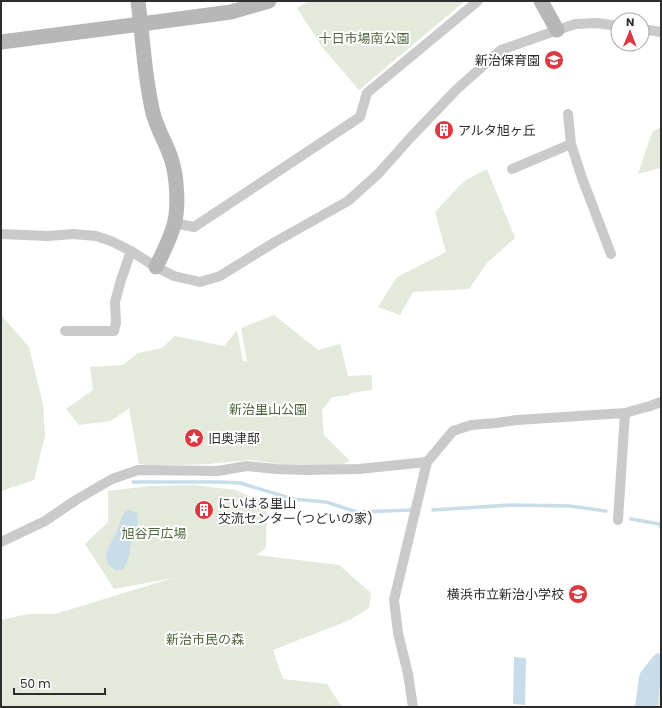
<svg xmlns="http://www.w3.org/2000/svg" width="662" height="708" font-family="Poppins,'Noto Sans JP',sans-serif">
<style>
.green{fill:#e3eadb}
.water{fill:#c8dce9}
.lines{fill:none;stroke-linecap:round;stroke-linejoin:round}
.stream{stroke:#c8dce9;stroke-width:3.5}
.river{stroke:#c8dce9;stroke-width:22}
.street{stroke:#cacaca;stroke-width:10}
.secondary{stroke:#b7b7b7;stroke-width:15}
.labels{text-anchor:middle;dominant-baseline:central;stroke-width:4;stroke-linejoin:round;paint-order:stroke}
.park-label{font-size:13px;fill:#4f663d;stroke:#fff}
.poi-label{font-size:13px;fill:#2d2d2d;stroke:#fff;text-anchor:start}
</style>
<rect width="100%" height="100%" fill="#fff"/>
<g class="green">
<polygon points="309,1 465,1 359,90 323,48 297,8"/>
<polygon points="661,127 661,168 638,174 652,132"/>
<polygon points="487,169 515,238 487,263 469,289 413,292 400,315 378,307 397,277 446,252 435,212 464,181"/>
<polygon points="1,315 29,347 43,404 45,436 34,480 1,491"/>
<polygon points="274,315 318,350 340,344 341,347 348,376 372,375 372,390 350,393 350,395 332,397 322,410 324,435 350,461 337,466 280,464 250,460 207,464 151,466 139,464 129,408 124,412 110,421 79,425 66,409 93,390 90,367 123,365 138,353 158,349 163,347 175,336 224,346 237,330 243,361 247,361 241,328"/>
<polygon points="194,485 236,490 267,504 266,548 256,555 339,565 371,593 369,608 350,620 273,650 283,679 327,684 342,707 1,707 1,620 28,614 55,614 173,578 114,589 85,544 108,522 108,491 149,486"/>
<polygon points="661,656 661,707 645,707"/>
</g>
<g class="water">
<polygon points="126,510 137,512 138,522 130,547 129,556 124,569 115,570 108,564 106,553 117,531 122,517"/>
<polygon points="514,657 526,658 525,705 513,704"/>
</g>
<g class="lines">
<g class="stream">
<polyline points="133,482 220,482 240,483 293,499 326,502 357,512 412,510"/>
<polyline points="433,510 512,505 570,506 606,511"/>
<polyline points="631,519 659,524 661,527"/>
</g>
<polyline class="river" points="646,707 650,678 661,664"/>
<g class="street">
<polyline points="642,29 661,32"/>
<polyline points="568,114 571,144 582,178 611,254"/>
<polyline points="512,169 571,144"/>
<polyline points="174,223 194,227 360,117 367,93 478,1"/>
<polyline points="1,234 48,236 73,234 96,236 111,241 131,251 156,267 174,276 200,282 220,276 275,242 348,201 378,174 412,136 457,89 501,50 575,24 597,23 618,26"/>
<polyline points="65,331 114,331 116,323 115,302 121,280 131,251"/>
<polyline points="618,520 625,413"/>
<polyline points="1,542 45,521 76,500 112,479 138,470 218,471 247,466 276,469 306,470 359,469 427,462"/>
<polyline points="413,707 408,674 398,633 394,600 427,462 453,431 471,425 496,423 517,420 625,413 650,406 661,402"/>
</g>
<g class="secondary">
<path d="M138 1C143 38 144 76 153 113 157 129 166 143 171 158 177 175 179 208 174 225 170 239 163 253 156 267"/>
<polyline points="541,1 557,30"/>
<polyline points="1,42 141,24 231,12 269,1"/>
</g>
</g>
<defs>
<g id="school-disc" transform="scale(1)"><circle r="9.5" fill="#dc3841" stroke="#fff"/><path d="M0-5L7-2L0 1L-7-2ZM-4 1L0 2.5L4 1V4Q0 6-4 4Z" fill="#fff"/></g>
<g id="building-disc" transform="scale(1)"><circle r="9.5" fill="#dc3841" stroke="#fff"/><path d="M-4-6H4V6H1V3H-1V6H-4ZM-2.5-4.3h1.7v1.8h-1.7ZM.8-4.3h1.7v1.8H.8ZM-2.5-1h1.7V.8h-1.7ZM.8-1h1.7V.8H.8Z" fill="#fff"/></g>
<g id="sight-disc" transform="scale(1)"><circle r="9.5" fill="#dc3841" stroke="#fff"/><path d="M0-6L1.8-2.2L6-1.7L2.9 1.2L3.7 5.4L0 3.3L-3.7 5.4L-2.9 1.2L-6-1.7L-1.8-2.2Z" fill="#fff"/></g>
</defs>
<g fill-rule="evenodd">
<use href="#school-disc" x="554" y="60"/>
<use href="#building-disc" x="444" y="130"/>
<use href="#sight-disc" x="194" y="438"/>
<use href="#building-disc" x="204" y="510"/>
<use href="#school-disc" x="578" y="594"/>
</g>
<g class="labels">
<g class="park-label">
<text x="364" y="38">十日市場南公園</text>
<text x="268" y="409">新治里山公園</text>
<text x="154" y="533">旭谷戸広場</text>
<text x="205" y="639">新治市民の森</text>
</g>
<g class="poi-label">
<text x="540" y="60" text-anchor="end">新治保育園</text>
<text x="458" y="130">アルタ旭ヶ丘</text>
<text x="208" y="438">旧奥津邸</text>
<text x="218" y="503">にいはる里山<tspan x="218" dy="15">交流センター(つどいの家)</tspan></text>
<text x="564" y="594" text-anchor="end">横浜市立新治小学校</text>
</g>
</g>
<rect width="662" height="708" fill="none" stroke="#2d2d2d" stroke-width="4"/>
<g transform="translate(630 32) rotate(1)"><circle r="19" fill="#ffffff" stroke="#ababab"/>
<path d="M0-3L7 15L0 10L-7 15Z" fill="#dc3841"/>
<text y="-6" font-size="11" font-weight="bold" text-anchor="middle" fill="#2d2d2d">N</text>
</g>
<path d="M14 688v6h91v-6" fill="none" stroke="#2d2d2d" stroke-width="2"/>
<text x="20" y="688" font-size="12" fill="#2d2d2d" stroke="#ffffff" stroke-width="3" paint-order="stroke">50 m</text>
</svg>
